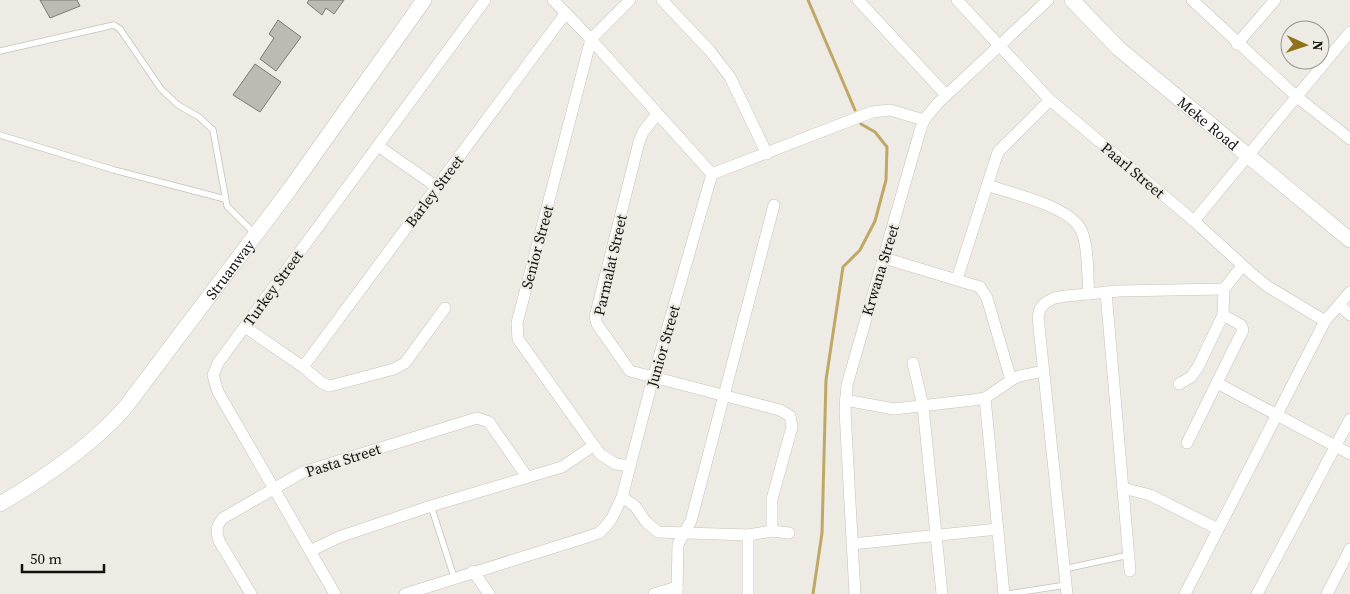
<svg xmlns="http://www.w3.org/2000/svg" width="1350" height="594" font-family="'Source Serif 4',serif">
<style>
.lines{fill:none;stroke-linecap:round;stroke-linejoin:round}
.stream{stroke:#bfa766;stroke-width:3}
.building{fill:#bdbab3;stroke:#7c7a73}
.lane-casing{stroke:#c5c2bb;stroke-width:7}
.street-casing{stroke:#c5c2bb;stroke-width:12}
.secondary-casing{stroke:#c5c2bb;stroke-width:16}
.lane{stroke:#fff;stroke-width:5.5}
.street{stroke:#fff;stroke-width:11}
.secondary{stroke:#fff;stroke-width:15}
.labels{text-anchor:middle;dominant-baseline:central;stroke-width:4.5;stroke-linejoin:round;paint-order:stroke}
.street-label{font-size:15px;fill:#13120f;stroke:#eeebe4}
</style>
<rect width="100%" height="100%" fill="#eeebe4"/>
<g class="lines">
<g class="stream">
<polyline points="808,0 855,110"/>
<polyline points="813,594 822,533 826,380 843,267 860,250 875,221 886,180 887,147 875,132 861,124"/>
</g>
</g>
<g class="building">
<polygon points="40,0 77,0 80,6 50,18"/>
<polygon points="309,0 344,0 334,14 326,8 322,15 307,3"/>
<polygon points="278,20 301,37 276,71 260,59 274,38 269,34"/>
<polygon points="255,64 281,82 260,112 233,95"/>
</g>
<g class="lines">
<g class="lane-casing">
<g id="lane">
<polyline points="0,51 105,27 114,25 120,29 161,89 178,105 199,117 213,130 227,206 254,233"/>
<polyline points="0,135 114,170 225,199"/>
<polyline points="431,506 454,577"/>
<polyline points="1064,569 1129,555"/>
<polyline points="1008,594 1066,585"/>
</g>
</g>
<g class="street-casing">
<g id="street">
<polyline points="553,0 586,34 712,174"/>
<polyline points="630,0 591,39 517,323 518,339 600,454 616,464 630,466"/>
<polyline points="662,0 710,51 730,77 767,154"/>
<polyline points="858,0 946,95"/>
<polyline points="957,0 1050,100 1194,221 1251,273 1267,286 1325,321"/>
<polyline points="1192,0 1297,97 1350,139"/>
<polyline points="1237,44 1275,0"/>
<polyline points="657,114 643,132 639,142 595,317 597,324 630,371 780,410 790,416 792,427 772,499 772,531"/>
<polyline points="378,146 437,187"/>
<path d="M987 185C1012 194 1072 206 1082 232 1089 250 1087 275 1089 294"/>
<polyline points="1194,221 1350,32"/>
<polyline points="884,258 980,287 987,298 1011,380"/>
<polyline points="957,279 998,152 1050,100"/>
<polyline points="1106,292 1130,571"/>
<polyline points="1339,305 1350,315"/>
<polyline points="245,327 303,367 322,383 330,386 394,369 405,363 445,308"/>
<polyline points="913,363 923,406 942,594"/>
<polyline points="303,367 565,14"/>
<polyline points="1217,383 1350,454"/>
<polyline points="1179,384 1191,377 1198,367 1223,315 1224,289 1242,266"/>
<polyline points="985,398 1004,594"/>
<polyline points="845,400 894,409 973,400 985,398 1016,377 1043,371"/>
<polyline points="1187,443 1243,330 1241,325 1223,315"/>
<polyline points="1123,488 1150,495 1218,529"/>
<polyline points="622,497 635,506 646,522 658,532 748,535 772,531 789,533"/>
<polyline points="748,535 748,594"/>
<polyline points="852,544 998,529"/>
<polyline points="310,551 339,537 431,506 562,467 593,446"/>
<polyline points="473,571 489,594"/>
<path d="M251 594 219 541C216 531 216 526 223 518L303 472 477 418 489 422 527 477"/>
<polyline points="335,594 218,392 213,375 218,363 485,0"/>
<polyline points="405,594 584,538 599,533 605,527 612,518 622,497 653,378 712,174 872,112 890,110 924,120"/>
<polyline points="654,594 677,587"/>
<polyline points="677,594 678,544 691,521 774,205"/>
<polyline points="855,594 845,411 847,385 920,131 924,120 938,103 1048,0"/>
<polyline points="1067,594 1038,317 1040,309 1045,303 1054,298 1066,296 1119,291 1224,289"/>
<polyline points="1185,594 1325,321 1350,292"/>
<polyline points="1257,594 1350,419"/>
<polyline points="1327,594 1350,549"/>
</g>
</g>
<g class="secondary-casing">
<g id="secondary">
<path id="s1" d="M1072 0 1118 48 1350 240"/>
<path id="s2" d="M0 504C44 478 90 447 124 409L290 189 424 0"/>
</g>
</g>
<use href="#lane" class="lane"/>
<use href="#street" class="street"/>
<use href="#secondary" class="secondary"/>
</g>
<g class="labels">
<g class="street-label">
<text stroke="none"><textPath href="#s1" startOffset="184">Meke Road</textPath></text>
<text transform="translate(1133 170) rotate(40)">Paarl Street</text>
<text transform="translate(434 191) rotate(-53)">Barley Street</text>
<text transform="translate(537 247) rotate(-75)">Senior Street</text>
<text transform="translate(610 265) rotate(-77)">Parmalat Street</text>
<text stroke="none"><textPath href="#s2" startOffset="332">Struanway</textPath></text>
<text transform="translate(880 270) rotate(-73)">Krwana Street</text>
<text transform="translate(273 288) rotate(-54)">Turkey Street</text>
<text transform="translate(663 346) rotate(-74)">Junior Street</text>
<text transform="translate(343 460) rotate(-18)">Pasta Street</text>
</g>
</g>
<g transform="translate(1305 45) rotate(93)"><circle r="24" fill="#eeebe4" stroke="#96948f"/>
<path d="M0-4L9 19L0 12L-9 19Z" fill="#907319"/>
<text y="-8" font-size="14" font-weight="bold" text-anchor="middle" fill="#13120f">N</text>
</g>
<path d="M22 564v8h82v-8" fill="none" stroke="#13120f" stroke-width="2.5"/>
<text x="30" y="564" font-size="15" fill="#13120f" stroke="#eeebe4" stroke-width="4" paint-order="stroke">50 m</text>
</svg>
